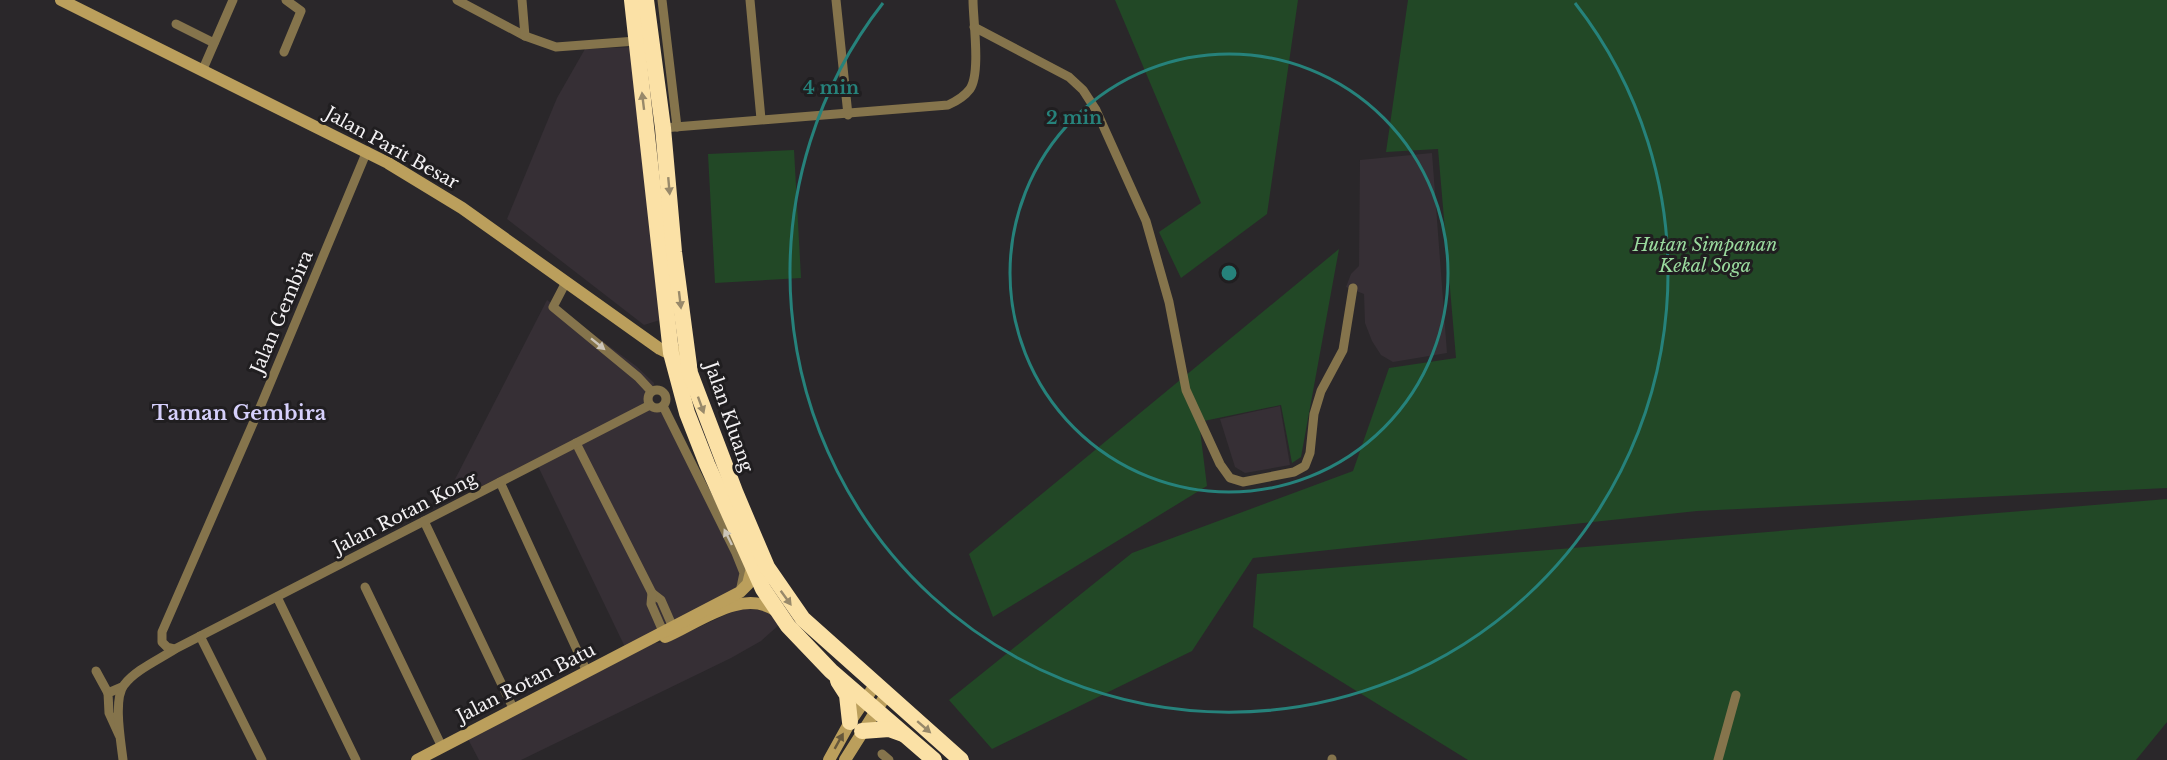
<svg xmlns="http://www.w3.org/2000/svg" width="2167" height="760" font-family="'Libre Baskerville',serif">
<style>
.built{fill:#362f35}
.green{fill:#224826}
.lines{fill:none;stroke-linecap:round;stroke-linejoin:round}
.street{stroke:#85744c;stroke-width:9}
.secondary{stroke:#bb9f5c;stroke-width:12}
.highway{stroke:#fbe1a6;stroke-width:16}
.oneway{fill:#98896a}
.oneway2{fill:#ccc5b9}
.oneway3{fill:#66583b}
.ring{fill:none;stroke:#26827b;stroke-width:3}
.labels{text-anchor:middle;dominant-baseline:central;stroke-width:6;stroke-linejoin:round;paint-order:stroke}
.street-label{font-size:18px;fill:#f3f1f3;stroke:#201e20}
.park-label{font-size:18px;font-style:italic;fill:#9ada9e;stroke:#201e20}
.neighbourhood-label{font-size:20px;font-weight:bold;fill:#d6d0fc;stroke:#201e20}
.centre{fill:#26827b;stroke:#201e20;stroke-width:3}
.ring-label{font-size:18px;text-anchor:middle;font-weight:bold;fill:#26827b;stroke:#201e20;stroke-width:6;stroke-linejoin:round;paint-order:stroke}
</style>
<rect width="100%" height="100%" fill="#2a272a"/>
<g class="built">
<polygon points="635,47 663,319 644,325 507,219 557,98 585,49"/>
<polygon points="1432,153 1447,353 1393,362 1381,355 1372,341 1365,323 1364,294 1346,287 1351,274 1359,266 1360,160"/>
<polygon points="547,300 636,366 654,383 653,400 478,488 448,493"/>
<polygon points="645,406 662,412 733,554 740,574 738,587 625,647 536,462"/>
<polygon points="1280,406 1290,465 1245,473 1235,467 1220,419"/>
<polygon points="740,608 766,611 780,624 761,641 731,658 521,760 479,760 468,739 654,643 667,642"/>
</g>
<g class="green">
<polygon points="1115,0 1298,0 1267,214 1181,278 1159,232 1201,203"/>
<polygon points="1408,0 2167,0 2167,488 1697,511 1253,558 1192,651 992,749 949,700 1132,553 1353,471 1389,368 1456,358 1438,149 1386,152"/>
<polygon points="794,150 801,278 715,283 708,154"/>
<polygon points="1339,249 1301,457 1292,463 1281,405 1199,422 1207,486 993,617 969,554"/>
<polygon points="2167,499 2167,722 2136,760 1468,760 1253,627 1257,574"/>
</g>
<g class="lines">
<g class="street">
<polyline points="457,0 525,36 556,47 636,41"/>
<polyline points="522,0 525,36"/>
<polyline points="662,0 677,127"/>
<polyline points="750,0 761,119"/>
<polyline points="836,0 848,115"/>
<polyline points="176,24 214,43"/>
<polyline points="974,27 1069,77 1083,90 1096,110 1146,221 1169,302 1186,390 1220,464 1230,478 1243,482 1294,472 1305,466 1310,453 1314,414 1321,391 1343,350 1353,288"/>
<polyline points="284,52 301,11 286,0"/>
<polyline points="203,69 233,0"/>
<path d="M663 128 948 105C957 101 964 97 970 89 981 73 973 20 973 0"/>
<polyline points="565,284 553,307 638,377 651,391"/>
<circle cx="657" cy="399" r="9"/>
<polyline points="663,406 736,553 744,573 740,592"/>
<polyline points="576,443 652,593 661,600 675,632"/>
<polyline points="500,482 587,672"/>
<polyline points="424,521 514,710"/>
<polyline points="365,587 442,747"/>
<polyline points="652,593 651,604 665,636"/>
<polyline points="277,597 356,760"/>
<polyline points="200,636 262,760"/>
<polyline points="175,649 167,647 162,642 162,632 261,405 367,151"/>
<polyline points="96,671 108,693"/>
<polyline points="119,735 109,713 108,693 122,687"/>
<polyline points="882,754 889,760"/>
<polyline points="1332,759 1332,760"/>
<path d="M123 760C121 742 113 699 124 685 135 670 160 659 175 649L650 405"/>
<polyline points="1718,760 1736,695"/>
</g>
<g class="secondary">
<polyline points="61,0 388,163 462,208 660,349 668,353 676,351"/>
<path d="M665 637C698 623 743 587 776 611"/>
<polyline points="417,760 740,592 748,584 752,568"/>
<polyline points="829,760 850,722 875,685"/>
<polyline points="845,760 886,695"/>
</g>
<g class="highway">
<polyline points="632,0 671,353 687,413 707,464 763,589 788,626 831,671 934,760"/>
<polyline points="646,0 663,128 674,252 690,373 736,494 767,567 803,619 961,760"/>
<polyline points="838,681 847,695 850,722"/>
<polyline points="862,731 889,729 903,734"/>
</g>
</g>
<defs><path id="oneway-solid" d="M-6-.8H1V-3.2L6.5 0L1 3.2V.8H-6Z" transform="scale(1.5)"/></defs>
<g class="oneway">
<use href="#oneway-solid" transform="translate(643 101) rotate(-97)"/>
<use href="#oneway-solid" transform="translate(669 186) rotate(85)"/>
<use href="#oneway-solid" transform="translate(680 300) rotate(83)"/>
<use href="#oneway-solid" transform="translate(701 405) rotate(70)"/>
<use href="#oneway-solid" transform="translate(786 598) rotate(54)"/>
<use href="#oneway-solid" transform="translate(924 727) rotate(41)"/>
</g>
<g class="oneway2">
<use href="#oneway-solid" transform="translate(598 344) rotate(39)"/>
<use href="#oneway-solid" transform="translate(728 537) rotate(-116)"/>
</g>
<use class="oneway3" href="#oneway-solid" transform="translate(839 741) rotate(-61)"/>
<g class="ring">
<circle cx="1229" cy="273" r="219"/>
<path d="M1575 3A439 439 0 1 1 883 3"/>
</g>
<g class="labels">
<g class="street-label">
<text transform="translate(392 148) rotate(29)">Jalan Parit Besar</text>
<text transform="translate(282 312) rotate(-67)">Jalan Gembira</text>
<text transform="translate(729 417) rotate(71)">Jalan Kluang</text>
<text transform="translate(405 513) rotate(-27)">Jalan Rotan Kong</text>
<text transform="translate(526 683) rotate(-27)">Jalan Rotan Batu</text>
</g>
<g class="park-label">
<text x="1705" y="245">Hutan Simpanan<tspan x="1705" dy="21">Kekal Soga</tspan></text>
</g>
<g class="neighbourhood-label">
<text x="239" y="413">Taman Gembira</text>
</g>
</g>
<circle cx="1229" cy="273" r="9" class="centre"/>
<g class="ring-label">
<text x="831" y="94">4 min</text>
<text x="1074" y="124">2 min</text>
</g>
</svg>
